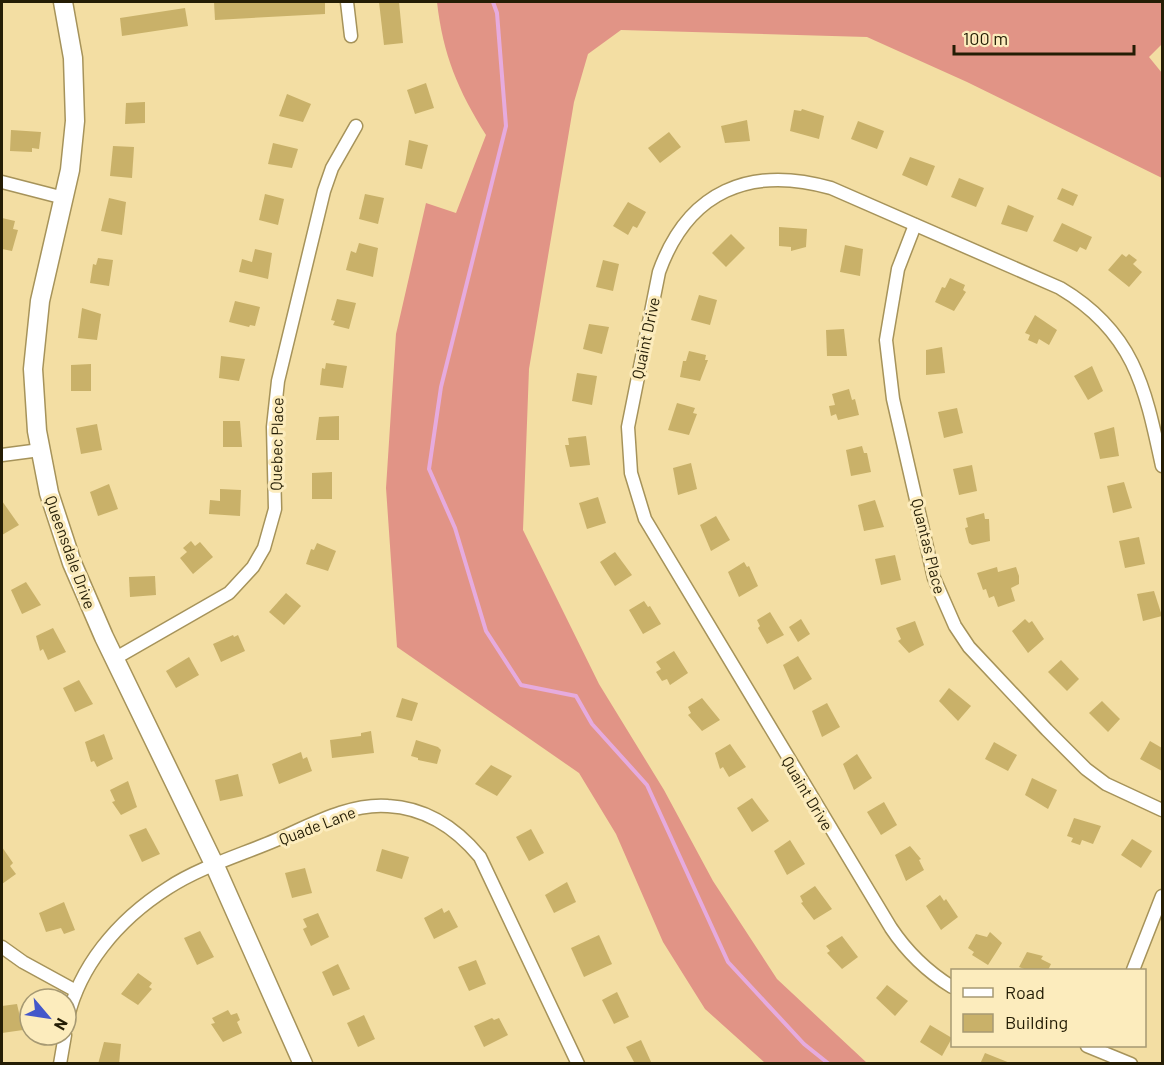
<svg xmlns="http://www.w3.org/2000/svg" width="1164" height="1065" font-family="Barlow,sans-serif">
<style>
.forest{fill:#e19486}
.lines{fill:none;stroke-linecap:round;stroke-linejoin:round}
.stream{stroke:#e6abde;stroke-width:4}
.building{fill:#c9b169}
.street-casing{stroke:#a6935a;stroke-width:15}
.secondary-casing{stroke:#a6935a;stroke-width:21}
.street{stroke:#fff;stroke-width:12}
.secondary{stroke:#fff;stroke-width:18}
.labels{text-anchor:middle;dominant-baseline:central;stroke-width:6;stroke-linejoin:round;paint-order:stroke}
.street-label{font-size:16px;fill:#241d05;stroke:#fcecbd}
</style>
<rect width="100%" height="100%" fill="#f3dea3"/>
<path class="forest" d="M437 2H1162V44L1149 57 1162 73V178L967 82 867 37 621 30 588 54 574 102 529 369 523 530 599 684 664 790 713 881 777 979 867 1063H765L705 1009 663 942 616 834 579 773 397 647 386 488 396 334 426 203 456 213 486 135C458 90 443 55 437 2Z"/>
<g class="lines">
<polyline class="stream" points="493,2 497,13 506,126 441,387 429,469 455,528 486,631 521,685 576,696 592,724 647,785 728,962 804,1044 829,1064"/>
</g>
<g class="building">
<polygon points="214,2 325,2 325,14 215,20"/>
<polygon points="379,2 399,2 403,43 384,45"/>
<polygon points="185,8 188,26 122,36 120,18"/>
<polygon points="426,83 434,108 415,114 407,90"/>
<polygon points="287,94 311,104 303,122 279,116"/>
<polygon points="145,102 145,123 125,124 126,103"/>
<polygon points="802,109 824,116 819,139 790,131 794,110 801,111"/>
<polygon points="747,120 750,141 725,143 721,126"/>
<polygon points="858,121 884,131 877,149 851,139"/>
<polygon points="11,130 41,132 39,149 32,148 32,152 10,151"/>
<polygon points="669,132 681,147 660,163 648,148"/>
<polygon points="409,140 428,145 422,169 405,165"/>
<polygon points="273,143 298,149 292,168 268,164"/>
<polygon points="113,146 134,147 132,178 110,176"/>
<polygon points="910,157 935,166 927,186 902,175"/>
<polygon points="959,178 984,188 976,207 951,197"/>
<polygon points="1062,188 1078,195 1073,206 1057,199"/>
<polygon points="265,194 284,199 278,225 259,220"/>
<polygon points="365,194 384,198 378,224 359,219"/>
<polygon points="109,198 126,202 122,235 101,231"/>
<polygon points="628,202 646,212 637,228 633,226 628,235 613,226"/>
<polygon points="1008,205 1034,216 1027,232 1001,224"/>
<polygon points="2,218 15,221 13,229 18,230 12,251 2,249"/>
<polygon points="1062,223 1092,237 1086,250 1080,247 1077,252 1053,241"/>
<polygon points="779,227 807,229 806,247 791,251 791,247 779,246"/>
<polygon points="731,234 745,248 726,267 712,253"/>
<polygon points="359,243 378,248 373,277 346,270 351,251 356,253"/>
<polygon points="845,245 863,249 860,276 840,272"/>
<polygon points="255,249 272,253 268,279 239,272 242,259 252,262"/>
<polygon points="1122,254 1126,257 1129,254 1137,260 1133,264 1142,272 1129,287 1108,270"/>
<polygon points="98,258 113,260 109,286 90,283 93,264 96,265"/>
<polygon points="603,260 619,264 613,291 596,287"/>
<polygon points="950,278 965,285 963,290 966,292 954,311 935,302 942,287 945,288"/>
<polygon points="699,295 717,300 710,325 691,320"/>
<polygon points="337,299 356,303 349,329 333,325 335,321 331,320"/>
<polygon points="235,301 260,307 255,326 250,325 249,327 229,322"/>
<polygon points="82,308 101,314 97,340 78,338"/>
<polygon points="1035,315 1057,330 1049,345 1039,339 1037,344 1028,340 1030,335 1025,333"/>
<polygon points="589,324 609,327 602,354 583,349"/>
<polygon points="844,329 847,356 827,356 826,330"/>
<polygon points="942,347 945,373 926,375 926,350"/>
<polygon points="689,351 706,355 705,360 708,360 700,381 680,377 683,361 686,361"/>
<polygon points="221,356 245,359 239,381 219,378"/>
<polygon points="326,363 347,366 343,388 320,385 322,368 325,369"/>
<polygon points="91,364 91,391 71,391 71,365"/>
<polygon points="1092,366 1103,391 1088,400 1074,376"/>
<polygon points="577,373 597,376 592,405 572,401"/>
<polygon points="849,389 852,400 855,399 859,415 838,420 836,414 831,416 829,406 835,405 832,394"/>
<polygon points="677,403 695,408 693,413 697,414 689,435 668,430"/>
<polygon points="957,408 963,433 944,438 938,412"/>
<polygon points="339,416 339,440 316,440 319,417"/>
<polygon points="223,421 240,421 242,447 223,447"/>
<polygon points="97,424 102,450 81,454 76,428"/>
<polygon points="1114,427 1119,456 1100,459 1094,433"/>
<polygon points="586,436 590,465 570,467 565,445 569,445 568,438"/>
<polygon points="862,446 864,453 867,453 871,472 851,476 846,450"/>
<polygon points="691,463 697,489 678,495 673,468"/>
<polygon points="972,465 977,491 959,495 953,469"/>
<polygon points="332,472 332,499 312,499 312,473"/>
<polygon points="1124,482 1132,508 1113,513 1107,486"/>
<polygon points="109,484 118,509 98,516 90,492"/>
<polygon points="220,489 241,490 240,516 209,514 210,500 220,501"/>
<polygon points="598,497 606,523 587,529 579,503"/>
<polygon points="875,500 884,527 864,531 858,505"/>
<polygon points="2,501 19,525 2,535"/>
<polygon points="984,513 985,519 989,519 990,541 972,545 969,543 965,528 968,527 966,518"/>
<polygon points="716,516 730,540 711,551 700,525"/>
<polygon points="1139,537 1145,564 1125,568 1119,541"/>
<polygon points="191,541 195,546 200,542 213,557 193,574 180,558 187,552 183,548"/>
<polygon points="317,543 336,551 328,571 306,564 311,549 314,550"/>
<polygon points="615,552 632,575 615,586 600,562"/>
<polygon points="895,555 901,580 881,585 875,559"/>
<polygon points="744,562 747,567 749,566 758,586 739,597 728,572"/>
<polygon points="997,567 998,572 1016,567 1019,576 1019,584 1011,588 1015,601 998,607 994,596 989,598 986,589 983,590 977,573"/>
<polygon points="155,576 156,595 130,597 129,577"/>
<polygon points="26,582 41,605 22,614 11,590"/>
<polygon points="1154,591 1162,616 1143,621 1137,594"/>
<polygon points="286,593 301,606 284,625 269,612"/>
<polygon points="644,601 648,607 650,606 661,624 643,634 629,610"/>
<polygon points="770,612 784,635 767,644 758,628 760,626 757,620"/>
<polygon points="801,619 810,634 798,642 789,627"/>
<polygon points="1025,619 1029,623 1032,621 1044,639 1028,653 1012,631"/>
<polygon points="915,621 924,645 909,653 898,641 901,639 896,628"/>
<polygon points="53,628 66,652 48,660 43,649 40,651 36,636"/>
<polygon points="233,635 234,637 238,635 245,651 221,662 213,644"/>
<polygon points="674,651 688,673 670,685 667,679 662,681 656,672 661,669 656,662"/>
<polygon points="798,656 812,679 794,690 783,665"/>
<polygon points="189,657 199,675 176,688 166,671"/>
<polygon points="1061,660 1079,679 1067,691 1048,672"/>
<polygon points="79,680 93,704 75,712 63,688"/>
<polygon points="949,688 971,706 958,721 939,701"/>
<polygon points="402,698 418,703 412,721 396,717"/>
<polygon points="702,698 720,720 702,731 688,715 691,713 688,707"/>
<polygon points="1102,701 1120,719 1108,732 1089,713"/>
<polygon points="827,703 840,727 822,737 812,711"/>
<polygon points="371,731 374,753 332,758 330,740 361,736 361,733"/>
<polygon points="104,734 113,759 97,767 94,761 91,762 85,742"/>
<polygon points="416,740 438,747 441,750 437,764 418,760 418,758 411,756"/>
<polygon points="1150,741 1162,748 1162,771 1140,759"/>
<polygon points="994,742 1017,755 1008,771 985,759"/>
<polygon points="730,744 746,767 729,777 723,767 720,769 715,753"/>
<polygon points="301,752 303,759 307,757 312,771 279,784 272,764"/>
<polygon points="857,754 872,778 854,790 843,764"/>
<polygon points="491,765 512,776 497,796 475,784"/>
<polygon points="238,774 243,796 220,801 215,780"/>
<polygon points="1032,778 1057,790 1048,809 1025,795"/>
<polygon points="128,781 137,807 121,815 112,802 115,801 110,790"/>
<polygon points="752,798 769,821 752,832 737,808"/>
<polygon points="884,802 897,825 881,835 867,812"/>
<polygon points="1074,818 1101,826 1093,844 1082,840 1080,845 1071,842 1073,838 1067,836"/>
<polygon points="146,828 160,854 142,862 129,835"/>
<polygon points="531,829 544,853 529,861 516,837"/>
<polygon points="1132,839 1152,851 1141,868 1121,855"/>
<polygon points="790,840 805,864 787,875 774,851"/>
<polygon points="910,846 921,859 919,860 924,870 906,881 895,855"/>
<polygon points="2,847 13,863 10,866 16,874 2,884"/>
<polygon points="382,849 409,857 402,879 376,871"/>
<polygon points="305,868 312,893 292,898 285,873"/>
<polygon points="567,882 576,902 554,913 545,895"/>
<polygon points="815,886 832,909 814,920 801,903 803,902 800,896"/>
<polygon points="940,895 944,901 946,899 958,917 941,930 926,906"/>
<polygon points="64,902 75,930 64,934 61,928 46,932 39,913"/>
<polygon points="442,908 444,913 449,910 458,927 434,939 424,918"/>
<polygon points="318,913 329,937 311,946 303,929 307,927 303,919"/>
<polygon points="200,931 214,957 197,965 184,938"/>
<polygon points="990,932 1002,943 988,965 972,955 974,952 968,948 976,934 987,937"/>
<polygon points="599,935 612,964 584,977 571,948"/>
<polygon points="842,936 858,957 842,969 827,953 830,951 826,946"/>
<polygon points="1027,952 1043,956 1041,959 1051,964 1048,970 1027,970 1019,967"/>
<polygon points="476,960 486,984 469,991 458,967"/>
<polygon points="338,964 350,989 333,996 322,972"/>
<polygon points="138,973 152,983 149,987 152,989 138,1005 121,994"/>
<polygon points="887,985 908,1001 895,1016 876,998"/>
<polygon points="617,992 629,1017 614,1024 602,1000"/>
<polygon points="17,1004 23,1030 2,1033 2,1006"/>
<polygon points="228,1010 231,1015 237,1013 240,1020 237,1022 242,1033 223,1042 211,1024 215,1023 212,1018"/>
<polygon points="364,1015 375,1039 358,1047 347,1023"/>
<polygon points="492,1018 494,1020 499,1018 508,1035 484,1047 474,1026"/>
<polygon points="930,1025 952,1038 942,1056 920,1042"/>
<polygon points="641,1040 652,1064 635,1064 626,1047"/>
<polygon points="104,1042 121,1044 119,1064 98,1064"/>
<polygon points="985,1053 1010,1063 1010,1064 980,1064"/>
</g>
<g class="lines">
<g class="street-casing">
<g id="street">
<polyline points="347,2 351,36"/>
<polyline points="2,182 64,198"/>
<polyline points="915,225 898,269 886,340 893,399 934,578 955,626 969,647 1047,730 1086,769 1106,784 1162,810"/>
<polyline points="2,455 40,450"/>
<polyline points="114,659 229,593 253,567 264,548 275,509 273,427 278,381 324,191 332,168 356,126"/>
<polyline points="2,947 23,962 76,991"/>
<polyline points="1133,970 1162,896"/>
<path d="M952 987C928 972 907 952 891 928L645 519 631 473 628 427 659 272C688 191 750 165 831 188L1060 288C1134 332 1145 387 1162 466"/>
<path d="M66 1027C76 968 119 919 168 888 200 867 241 855 276 840 311 825 349 803 388 806 427 808 456 828 480 857L578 1064"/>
<polyline points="1087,1046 1131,1064"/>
<polyline points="60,1064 65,1035"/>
</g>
</g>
<g class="secondary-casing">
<polyline id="secondary" points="63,2 73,58 75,121 70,170 40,301 33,369 37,431 49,493 72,563 104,637 215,866 303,1064"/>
</g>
<use href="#street" class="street"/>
<use href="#secondary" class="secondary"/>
</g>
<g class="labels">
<g class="street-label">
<text transform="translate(645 338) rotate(-78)">Quaint Drive</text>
<text transform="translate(276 444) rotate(-89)">Quebec Place</text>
<text transform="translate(929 546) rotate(76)">Quantas Place</text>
<text transform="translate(71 552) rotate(70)">Queensdale Drive</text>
<text transform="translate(808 793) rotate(59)">Quaint Drive</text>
<text transform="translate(317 825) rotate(-21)">Quade Lane</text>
</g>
</g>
<rect width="1164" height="1065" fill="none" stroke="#241d05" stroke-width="6"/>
<rect x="951" y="969" width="195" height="78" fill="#fcecbd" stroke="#a69973" stroke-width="1.5"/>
<rect x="963" y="988" width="30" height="9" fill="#ffffff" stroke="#a69973" stroke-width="1.5"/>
<text x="1005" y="999" font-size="18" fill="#241d05">Road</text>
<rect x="963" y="1014" width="30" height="18" fill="#c9b169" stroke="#a69973" stroke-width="1.5"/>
<text x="1005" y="1029" font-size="18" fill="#241d05">Building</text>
<g transform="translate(48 1017) rotate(119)"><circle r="28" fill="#fcecbd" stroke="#a69973" stroke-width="1.5"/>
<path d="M0-4.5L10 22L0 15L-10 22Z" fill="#4357ca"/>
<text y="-9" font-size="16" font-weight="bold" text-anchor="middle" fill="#241d05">N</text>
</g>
<path d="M954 45v9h180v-9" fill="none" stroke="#241d05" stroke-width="3"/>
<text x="963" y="45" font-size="18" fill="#241d05" stroke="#fcecbd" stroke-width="4.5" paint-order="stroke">100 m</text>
</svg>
